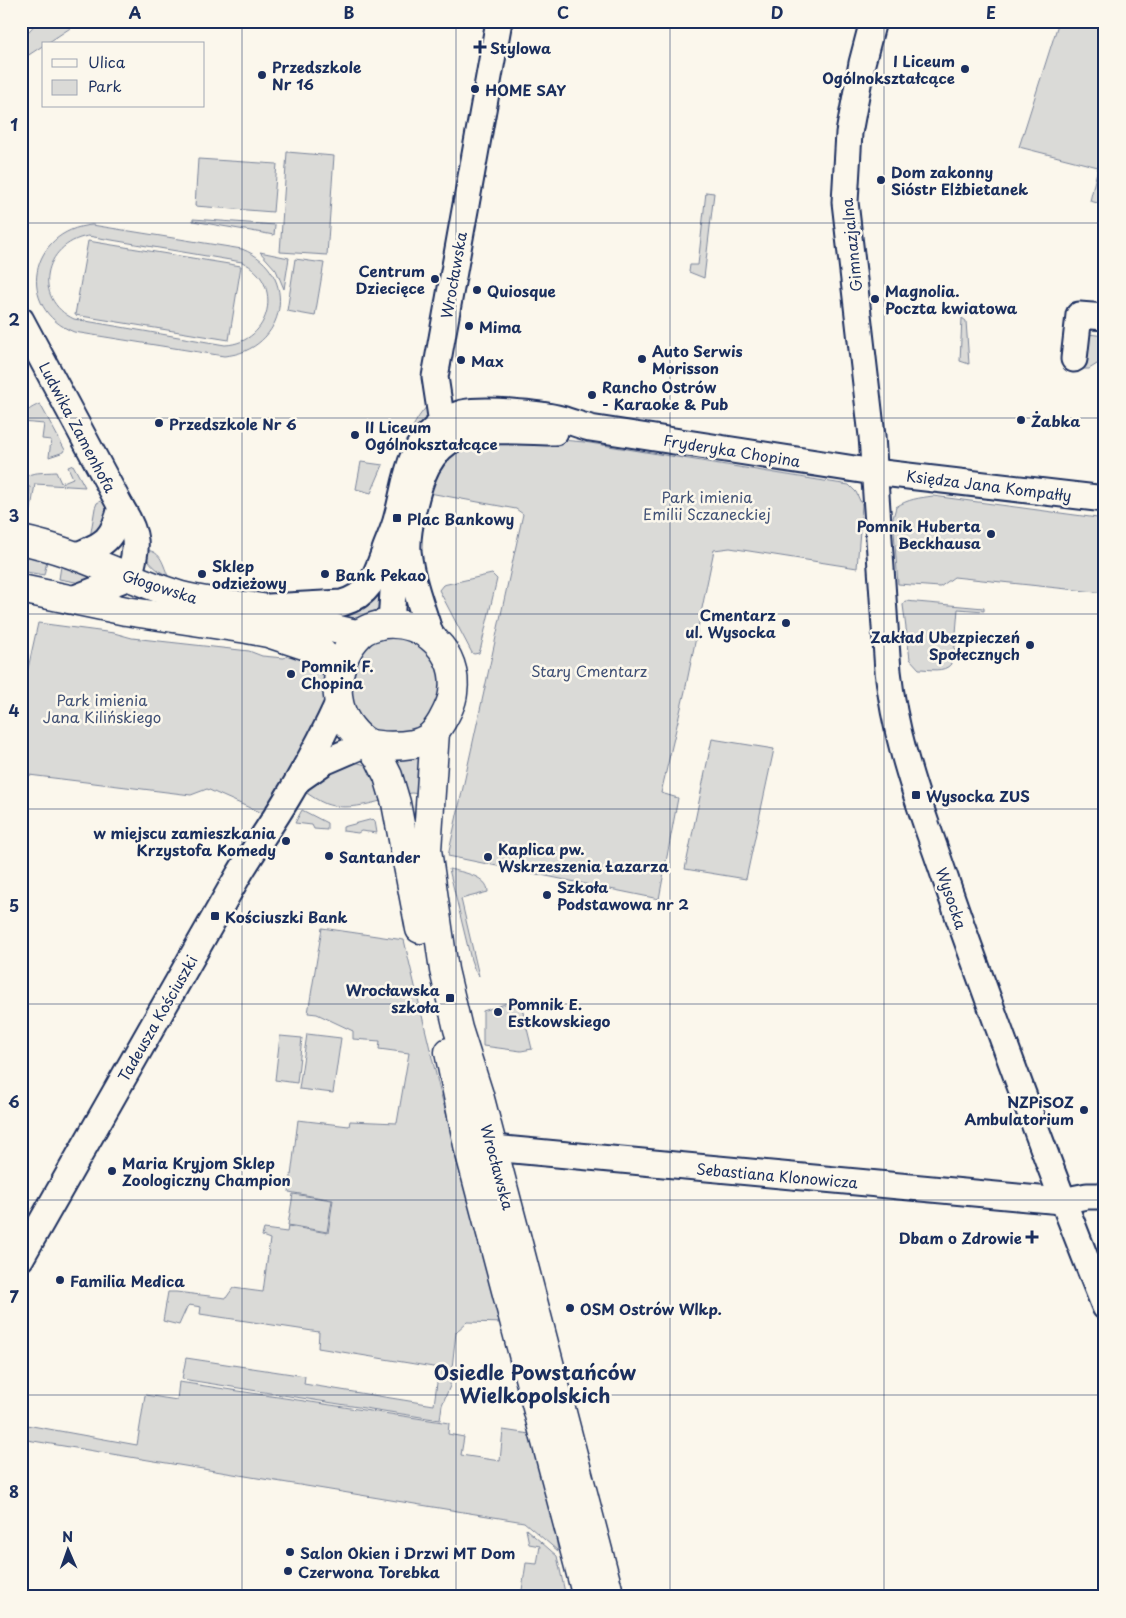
<svg xmlns="http://www.w3.org/2000/svg" width="1126" height="1618" font-family="'Playpen Sans',sans-serif">
<style>
.green{fill:#dadad7;stroke:#7a849a;fill-rule:evenodd}
.lines{fill:none;stroke-linecap:round;stroke-linejoin:round}
.minor-casing{stroke:#1b2f5e;stroke-width:29}
.major-casing{stroke:#1b2f5e;stroke-width:31}
.minor{stroke:#fbf7ec;stroke-width:25}
.major{stroke:#fbf7ec;stroke-width:28}
.grid{fill:none;stroke:#1b2f5e;stroke-width:1;stroke-opacity:0.55}
.poi-dot{fill:#1b2f5e;stroke:#fbf7ec;stroke-width:2}
.labels{text-anchor:middle;dominant-baseline:central;stroke-width:5;stroke-linejoin:round;paint-order:stroke}
.poi-label{font-size:15px;font-weight:bold;fill:#1b2f5e;stroke:#fbf7ec;text-anchor:start}
.street-label{font-size:15px;fill:#1b2f5e;stroke:#fbf7ec}
.park-label{font-size:15px;fill:#415176;stroke:#fbf7ec}
.district-label{font-size:20px;font-weight:bold;fill:#1b2f5e;stroke:#fbf7ec}
.neatline{fill:none;stroke:#1b2f5e;stroke-width:2}
.grid-label{font-size:16px;text-anchor:middle;font-weight:bold;fill:#1b2f5e}
</style>
<rect width="100%" height="100%" fill="#fbf7ec"/>
<filter id="ink" filterUnits="userSpaceOnUse"><feTurbulence type="fractalNoise" baseFrequency=".02" numOctaves="2"/><feDisplacementMap in="SourceGraphic" scale="10" xChannelSelector="R" yChannelSelector="G"/><feConvolveMatrix kernelMatrix="1 2 1 2 8 2 1 2 1" color-interpolation-filters="sRGB"/></filter>
<g filter="url(#ink)">
<g class="green">
<polygon points="38,21 81,21 46,44 44,44 44,45 21,60 21,40"/>
<polygon points="1059,21 1105,21 1105,205 1090,201 1098,167 1019,147"/>
<polygon points="287,152 334,156 327,255 280,252"/>
<polygon points="198,159 277,164 273,212 195,206"/>
<polygon points="706,192 714,193 704,278 689,272 690,265 698,265"/>
<polygon points="193,219 275,225 274,235 193,221"/>
<path d="M92 225 242 249C301 272 287 351 224 356L74 332C15 309 29 230 92 225ZM88 236 242 262C285 282 271 343 225 345L74 319C32 299 43 244 88 236Z"/>
<polygon points="88,241 241,266 229,340 75,315"/>
<polygon points="260,252 289,258 284,289 276,270"/>
<polygon points="295,259 324,263 315,316 287,311"/>
<polygon points="962,318 966,321 969,364 960,361"/>
<polygon points="1088,334 1105,336 1105,359 1089,369 1083,369"/>
<path d="M431 402V416L408 445 406 443C412 427 418 415 431 402Z"/>
<path d="M40 404 65 450 64 452 49 457 51 440 42 439 44 424 22 422C25 411 30 408 40 404Z"/>
<polygon points="528,437 584,442 849,485 856,492 862,505 857,568 730,548 714,550 685,691 661,793 678,798 659,899 448,856 523,514 516,509 424,492 451,447"/>
<polygon points="361,462 383,465 371,493 356,489"/>
<path d="M73 465 85 487 35 484 30 515 21 507V505L28 506 30 487 21 486V479C31 471 44 473 56 472L61 483 73 478 68 467Z"/>
<path d="M933 496 1105 519V593L954 577 940 587 898 584 893 518 896 507C908 499 919 498 933 496Z"/>
<polygon points="104,499 108,507 109,520 90,538 95,508 97,503"/>
<polygon points="21,549 48,556 44,575 21,571"/>
<path d="M143 550C161 550 162 562 168 576 156 570 148 563 143 550Z"/>
<polygon points="62,560 102,574 81,583 59,579"/>
<polygon points="492,574 497,579 481,647 479,653 474,654 472,653 439,590 443,585"/>
<polygon points="378,591 387,593 382,608 377,612 362,618 348,621 325,611"/>
<path d="M905 601 984 608V611L958 609 954 657H949L951 664C944 673 929 669 919 669L910 659 903 605Z"/>
<polygon points="38,623 114,633 132,638 249,651 262,656 284,658 295,651 317,665 323,673 326,685 326,706 268,816 207,789 191,795 21,774 21,713 25,682"/>
<path d="M386 637 410 639 432 656 440 672V694L426 725 404 738C394 736 383 734 374 730 345 719 353 679 353 656L367 644Z"/>
<polygon points="712,739 774,749 746,879 685,869"/>
<polygon points="425,749 421,794 411,793 401,796 384,751"/>
<path d="M354 762C378 766 379 780 388 799 369 804 346 811 326 804 318 801 310 795 302 790L309 782Z"/>
<polygon points="302,810 327,823 327,830 314,829 312,825 295,823"/>
<polygon points="373,819 375,821 377,833 361,831 358,833 343,831 343,827"/>
<path d="M449 869C462 872 488 876 488 892L461 899 479 976 475 971 471 960Z"/>
<polygon points="322,928 404,940 439,1087 469,1199 505,1323 467,1322 456,1332 450,1386 442,1405 440,1420 182,1379 186,1358 305,1376 304,1384 434,1405 439,1368 318,1348 319,1332 200,1314 201,1307 189,1305 187,1307 179,1325 163,1321 168,1292 176,1292 226,1298 233,1288 263,1292 270,1239 262,1236 264,1229 287,1232 288,1226 328,1233 333,1200 289,1192 298,1120 349,1126 350,1121 397,1123 409,1053 379,1049 380,1041 353,1039 353,1031 317,1014 308,1013"/>
<polygon points="517,1000 521,1004 532,1049 521,1051 483,1046 483,1011"/>
<polygon points="307,1034 341,1038 333,1093 299,1089"/>
<polygon points="280,1036 302,1038 297,1083 275,1080"/>
<polygon points="293,1194 332,1200 327,1232 288,1225"/>
<polygon points="179,1382 449,1423 448,1434 464,1437 461,1455 500,1461 503,1430 530,1434 552,1512 558,1551 524,1522 21,1439 21,1424 137,1445 145,1395 177,1400"/>
<polygon points="526,1529 557,1556 566,1597 521,1597 526,1563 537,1564 540,1546 529,1544"/>
</g>
<g class="lines">
<g class="minor-casing">
<g id="minor">
<path d="M873 21 862 63 849 133 845 202 872 436 888 671C894 728 911 781 930 835 942 868 953 902 965 935 1010 1060 1055 1184 1105 1307"/>
<path d="M21 320 121 507C139 536 138 545 129 577L70 600"/>
<polyline points="1074,359 1079,315 1105,317"/>
<polyline points="442,423 435,377 499,21"/>
<path d="M75 556C105 544 113 540 121 507"/>
<path d="M269 607 342 603C369 595 375 578 384 553 388 541 394 530 397 517 403 496 405 475 414 455 423 437 443 418 462 413 483 408 539 413 561 419 571 422 580 425 590 428L874 472 1105 499"/>
<polyline points="391,624 396,543"/>
<path d="M431 636C422 608 411 580 408 551 407 537 410 523 413 510 420 479 428 449 460 436 481 427 531 432 555 432"/>
<polyline points="301,778 324,762 368,743"/>
<polyline points="493,1148 1028,1198 1062,1201 1087,1196 1105,1196"/>
<path d="M21 1258 238 876C254 849 272 824 288 797 307 766 324 734 339 701"/>
</g>
</g>
<g class="major-casing">
<g id="major">
<path d="M21 540C75 551 123 577 175 594 208 605 243 603 276 611 305 617 331 631 360 634"/>
<polyline points="21,589 126,611 247,629 268,633 307,646 321,652 340,671"/>
<path d="M384 624C424 620 459 652 453 693 452 703 447 712 442 721 435 733 428 741 413 744 401 746 381 747 368 743 362 740 355 733 351 728 329 701 336 658 360 634 366 628 376 626 384 624Z"/>
<polyline points="435,732 427,850 444,970 458,1029 479,1095 515,1232 610,1597"/>
<polyline points="368,743 379,758 388,776 396,803 420,929"/>
<polyline points="449,1052 469,1150 587,1597"/>
</g>
</g>
<use href="#minor" class="minor"/>
<use href="#major" class="major"/>
</g>
</g>
<path class="grid" d="M242 21V1597M456 21V1597M670 21V1597M884 21V1597M21 223H1105M21 418H1105M21 614H1105M21 809H1105M21 1004H1105M21 1200H1105M21 1395H1105"/>
<g class="poi-dot">
<path d="M477.5 39.5h5v5h5v5h-5v5h-5v-5h-5v-5h5z"/>
<circle cx="965" cy="69" r="5"/>
<circle cx="262" cy="75" r="5"/>
<circle cx="475" cy="89" r="5"/>
<circle cx="881" cy="180" r="5"/>
<circle cx="435" cy="279" r="5"/>
<circle cx="477" cy="290" r="5"/>
<circle cx="875" cy="299" r="5"/>
<circle cx="469" cy="326" r="5"/>
<circle cx="642" cy="359" r="5"/>
<circle cx="461" cy="360" r="5"/>
<circle cx="592" cy="395" r="5"/>
<circle cx="1021" cy="420" r="5"/>
<circle cx="159" cy="423" r="5"/>
<circle cx="355" cy="435" r="5"/>
<rect x="392" y="513" width="10" height="10" rx="2.5"/>
<circle cx="991" cy="534" r="5"/>
<circle cx="202" cy="574" r="5"/>
<circle cx="325" cy="574" r="5"/>
<circle cx="786" cy="623" r="5"/>
<circle cx="1030" cy="645" r="5"/>
<circle cx="291" cy="674" r="5"/>
<rect x="911" y="790" width="10" height="10" rx="2.5"/>
<circle cx="286" cy="841" r="5"/>
<circle cx="329" cy="856" r="5"/>
<circle cx="488" cy="857" r="5"/>
<circle cx="547" cy="895" r="5"/>
<rect x="210" y="911" width="10" height="10" rx="2.5"/>
<rect x="445" y="993" width="10" height="10" rx="2.5"/>
<circle cx="498" cy="1012" r="5"/>
<circle cx="1084" cy="1110" r="5"/>
<circle cx="112" cy="1171" r="5"/>
<path d="M1029.5 1229.5h5v5h5v5h-5v5h-5v-5h-5v-5h5z"/>
<circle cx="60" cy="1280" r="5"/>
<circle cx="570" cy="1308" r="5"/>
<circle cx="290" cy="1552" r="5"/>
<circle cx="288" cy="1571" r="5"/>
</g>
<g class="labels">
<g class="poi-label">
<text x="490" y="47">Stylowa</text>
<text x="955" y="60" text-anchor="end">I Liceum<tspan x="955" dy="17">Ogólnokształcące</tspan></text>
<text x="272" y="66">Przedszkole<tspan x="272" dy="17">Nr 16</tspan></text>
<text x="485" y="89">HOME SAY</text>
<text x="891" y="171">Dom zakonny<tspan x="891" dy="17">Sióstr Elżbietanek</tspan></text>
<text x="425" y="270" text-anchor="end">Centrum<tspan x="425" dy="17">Dziecięce</tspan></text>
<text x="487" y="290">Quiosque</text>
<text x="885" y="290">Magnolia.<tspan x="885" dy="17">Poczta kwiatowa</tspan></text>
<text x="479" y="326">Mima</text>
<text x="652" y="350">Auto Serwis<tspan x="652" dy="17">Morisson</tspan></text>
<text x="471" y="360">Max</text>
<text x="602" y="386">Rancho Ostrów<tspan x="602" dy="17">- Karaoke &amp; Pub</tspan></text>
<text x="1031" y="420">Żabka</text>
<text x="169" y="423">Przedszkole Nr 6</text>
<text x="365" y="426">II Liceum<tspan x="365" dy="17">Ogólnokształcące</tspan></text>
<text x="407" y="518">Plac Bankowy</text>
<text x="981" y="525" text-anchor="end">Pomnik Huberta<tspan x="981" dy="17">Beckhausa</tspan></text>
<text x="212" y="565">Sklep<tspan x="212" dy="17">odzieżowy</tspan></text>
<text x="335" y="574">Bank Pekao</text>
<text x="776" y="614" text-anchor="end">Cmentarz<tspan x="776" dy="17">ul. Wysocka</tspan></text>
<text x="1020" y="636" text-anchor="end">Zakład Ubezpieczeń<tspan x="1020" dy="17">Społecznych</tspan></text>
<text x="301" y="665">Pomnik F.<tspan x="301" dy="17">Chopina</tspan></text>
<text x="926" y="795">Wysocka ZUS</text>
<text x="276" y="832" text-anchor="end">w miejscu zamieszkania<tspan x="276" dy="17">Krzystofa Komedy</tspan></text>
<text x="498" y="848">Kaplica pw.<tspan x="498" dy="17">Wskrzeszenia Łazarza</tspan></text>
<text x="339" y="856">Santander</text>
<text x="557" y="886">Szkoła<tspan x="557" dy="17">Podstawowa nr 2</tspan></text>
<text x="225" y="916">Kościuszki Bank</text>
<text x="440" y="989" text-anchor="end">Wrocławska<tspan x="440" dy="17">szkoła</tspan></text>
<text x="508" y="1003">Pomnik E.<tspan x="508" dy="17">Estkowskiego</tspan></text>
<text x="1074" y="1101" text-anchor="end">NZPiSOZ<tspan x="1074" dy="17">Ambulatorium</tspan></text>
<text x="122" y="1162">Maria Kryjom Sklep<tspan x="122" dy="17">Zoologiczny Champion</tspan></text>
<text x="1022" y="1237" text-anchor="end">Dbam o Zdrowie</text>
<text x="70" y="1280">Familia Medica</text>
<text x="580" y="1308">OSM Ostrów Wlkp.</text>
<text x="300" y="1552">Salon Okien i Drzwi MT Dom</text>
<text x="298" y="1571">Czerwona Torebka</text>
</g>
<g class="street-label">
<text transform="translate(851 245) rotate(-96)">Gimnazjalna</text>
<text transform="translate(453 275) rotate(-80)">Wrocławska</text>
<text transform="translate(78 427) rotate(62)">Ludwika Zamenhofa</text>
<text transform="translate(732 450) rotate(9)">Fryderyka Chopina</text>
<text transform="translate(989 485) rotate(7)">Księdza Jana Kompałły</text>
<text transform="translate(160 586) rotate(18)">Głogowska</text>
<text transform="translate(952 898) rotate(71)">Wysocka</text>
<text transform="translate(157 1018) rotate(-60)">Tadeusza Kościuszki</text>
<text transform="translate(498 1167) rotate(75)">Wrocławska</text>
<text transform="translate(777 1175) rotate(5)">Sebastiana Klonowicza</text>
</g>
<g class="park-label">
<text x="707" y="496">Park imienia<tspan x="707" dy="17">Emilii Sczaneckiej</tspan></text>
<text x="589" y="670">Stary Cmentarz</text>
<text x="102" y="699">Park imienia<tspan x="102" dy="17">Jana Kilińskiego</tspan></text>
</g>
<g class="district-label">
<text x="535" y="1372">Osiedle Powstańców<tspan x="535" dy="23">Wielkopolskich</tspan></text>
</g>
</g>
<rect width="1126" height="1618" fill="none" stroke="#fbf7ec" stroke-width="55"/>
<rect x="42" y="42" width="162" height="65" fill="#fbf7ec" stroke="#a1a7b3"/>
<rect x="52" y="59" width="25" height="8" fill="#fbf7ec" stroke="#a1a7b3"/>
<text x="88" y="68" font-size="15" fill="#1b2f5e">Ulica</text>
<rect x="52" y="80" width="25" height="15" fill="#dadad7" stroke="#a1a7b3"/>
<text x="88" y="92" font-size="15" fill="#1b2f5e">Park</text>
<g transform="translate(68 1550) rotate(358)" stroke="#fbf7ec" stroke-width="4" paint-order="stroke">
<path d="M0-4L9 19L0 12L-9 19Z" fill="#1b2f5e"/>
<text y="-8" font-size="14" font-weight="bold" text-anchor="middle" fill="#1b2f5e">N</text>
</g>
<rect x="28" y="28" width="1070" height="1562" class="neatline"/>
<g class="grid-label">
<text x="135" y="19">A</text>
<text x="349" y="19">B</text>
<text x="563" y="19">C</text>
<text x="777" y="19">D</text>
<text x="991" y="19">E</text>
<text x="14" y="131">1</text>
<text x="14" y="326">2</text>
<text x="14" y="522">3</text>
<text x="14" y="717">4</text>
<text x="14" y="912">5</text>
<text x="14" y="1108">6</text>
<text x="14" y="1303">7</text>
<text x="14" y="1498">8</text>
</g>
</svg>
